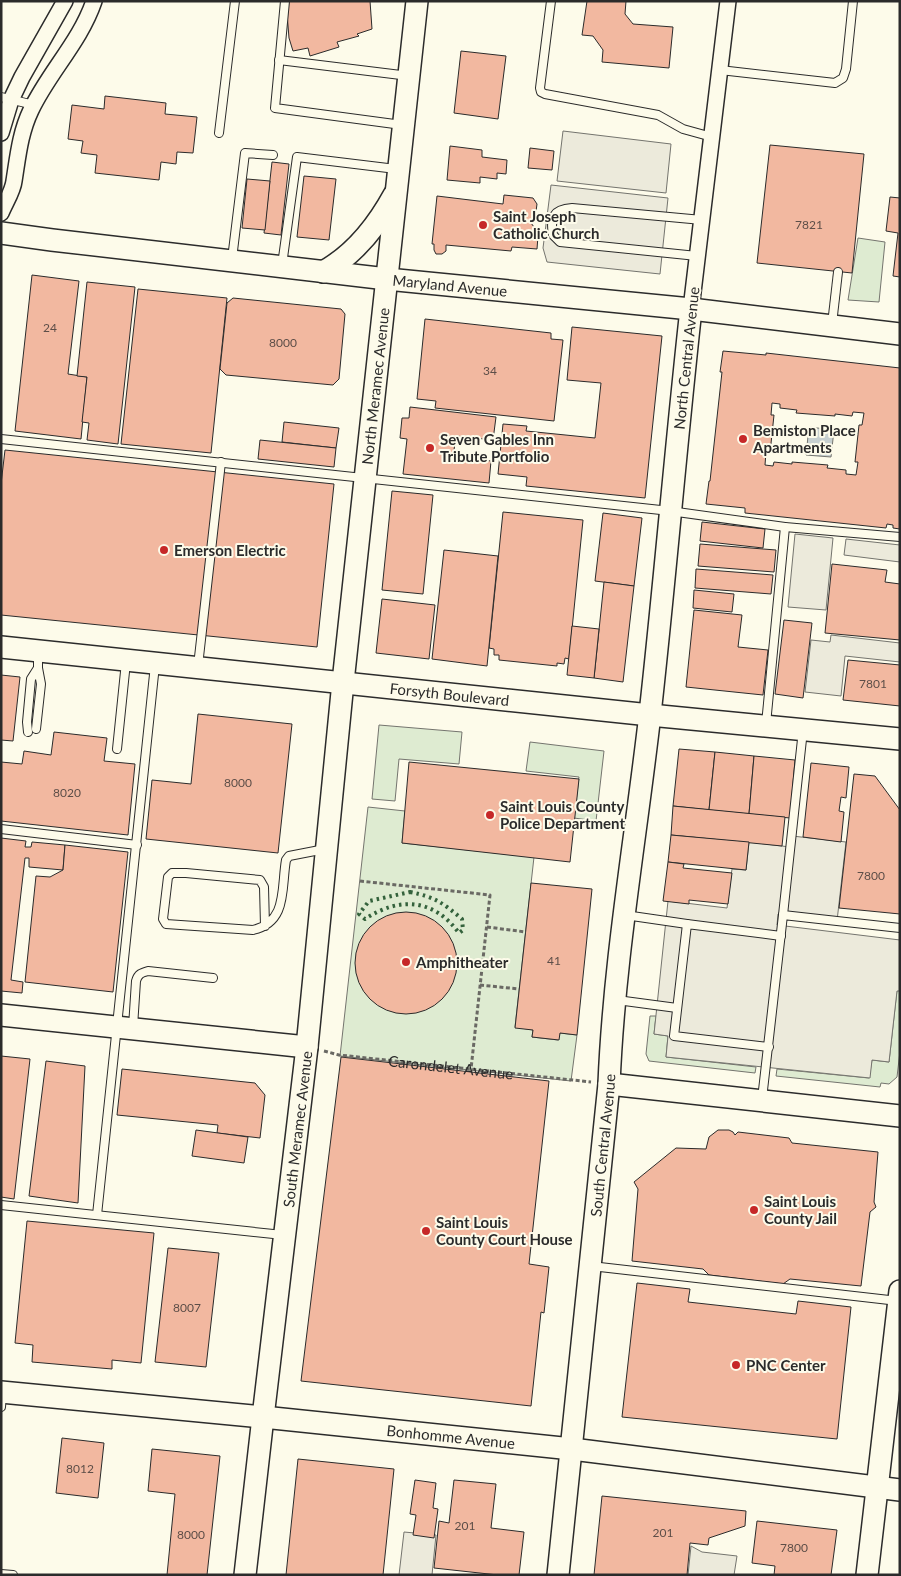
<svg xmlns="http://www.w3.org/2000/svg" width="901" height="1576" font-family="Lato,sans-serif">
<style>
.green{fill:#deebd1;stroke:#74746e}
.parking{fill:#eceadb;stroke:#74746e}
.water{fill:#c7d0d0;stroke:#74746e}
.building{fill:#f2b8a0;stroke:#2b2b2b;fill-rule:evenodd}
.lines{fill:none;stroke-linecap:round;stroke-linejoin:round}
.lane-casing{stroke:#2b2b2b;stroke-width:10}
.street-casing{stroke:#2b2b2b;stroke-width:18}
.secondary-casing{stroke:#2b2b2b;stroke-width:24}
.path{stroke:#6a6964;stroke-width:3;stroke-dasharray:4 2.5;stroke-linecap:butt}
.lane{stroke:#fdfbea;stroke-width:8}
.street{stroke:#fdfbea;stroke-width:15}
.secondary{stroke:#fdfbea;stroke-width:21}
.hedge{stroke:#34623c;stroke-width:4;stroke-dasharray:2.5 4;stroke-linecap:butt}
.poi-dot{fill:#c62828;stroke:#fdfbea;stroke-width:2}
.labels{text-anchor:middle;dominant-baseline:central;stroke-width:4;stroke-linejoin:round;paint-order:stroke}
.number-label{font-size:12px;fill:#5d4e48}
.poi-label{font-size:15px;font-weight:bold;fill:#2b2b2b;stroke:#fdfbea;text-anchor:start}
.street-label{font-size:15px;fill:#2b2b2b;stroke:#fdfbea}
</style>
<rect width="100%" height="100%" fill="#fdfbea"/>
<g class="green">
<polygon points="858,238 885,242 879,302 848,300"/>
<polygon points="379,725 462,732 459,764 399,759 395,801 372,799"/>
<polygon points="530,742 604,751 596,821 574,818 579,777 526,771"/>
<polygon points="368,807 405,811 402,843 534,857 515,1027 533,1030 532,1037 558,1040 560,1033 577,1035 571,1081 340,1056"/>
<polygon points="897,990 900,991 900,1051 897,1077 889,1084 881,1083 880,1087 776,1076 777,1069 869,1078 872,1060 889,1062"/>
<polygon points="650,1016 656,1016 654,1034 668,1036 666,1057 756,1067 755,1073 649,1061 646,1054"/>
</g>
<g class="parking">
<polygon points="563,131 671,144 666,193 557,181"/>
<polygon points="551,185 668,198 660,274 547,262 543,248"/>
<polygon points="795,534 833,538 826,610 788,607"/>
<polygon points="846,539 900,545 900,562 844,555"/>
<polygon points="831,635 900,643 900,662 845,656 841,696 805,692 811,640 830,642"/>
<polygon points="792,836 846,842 837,921 778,914 777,925 900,940 900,991 897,991 889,1062 872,1060 870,1078 666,1057 668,1036 654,1034 668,901 727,908 732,869 746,870 749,842 790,847"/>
<polygon points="404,1532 436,1535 432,1575 399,1575"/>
<polygon points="691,1546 702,1552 737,1556 734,1575 688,1575"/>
</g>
<polygon class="water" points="809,427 834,430 831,457 806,455"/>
<g class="building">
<polygon points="286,1 370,1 372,29 357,34 359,36 337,42 339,47 310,56 308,48 293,51 289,38"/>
<polygon points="587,1 626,1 625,14 633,24 673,27 669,68 602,62 603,50 593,36 582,35"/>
<polygon points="461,51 506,56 498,119 454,113"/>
<polygon points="105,96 166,103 165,114 197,117 193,153 177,152 176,164 161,162 159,180 95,173 97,155 81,153 83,141 68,139 72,105 104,109"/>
<polygon points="770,145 864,154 852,273 757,263"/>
<polygon points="450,146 482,150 482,157 507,160 506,174 497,173 497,179 480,177 480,183 447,180"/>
<polygon points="530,148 554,151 552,170 528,168"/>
<polygon points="272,162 289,164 281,235 264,233"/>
<polygon points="304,176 336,179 329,240 297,237"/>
<polygon points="247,179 270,181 265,230 242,228"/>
<polygon points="504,195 533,198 537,204 535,219 531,223 534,227 533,236 538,236 537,249 512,247 511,251 446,245 446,251 442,254 436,254 434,250 434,244 432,244 437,196 503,204"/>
<polygon points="890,197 900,198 900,277 893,276 898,233 886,231"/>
<polygon points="32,275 79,281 68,374 87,377 81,439 15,431"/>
<polygon points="87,282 135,287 118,444 87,440 89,423 82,422 87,377 77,376"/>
<polygon points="138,289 227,298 211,453 121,444"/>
<polygon points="233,298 341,309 345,314 339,379 333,385 226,375 220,369 227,303"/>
<polygon points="425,319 551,333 551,339 563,340 554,421 435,408 436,401 417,399"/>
<polygon points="572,327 662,336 645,498 526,486 527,477 498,474 503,424 527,426 526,431 595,438 601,383 567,380"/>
<path d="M723 351 766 355V353L900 368V529L893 528V525L887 524 886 528 745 513V508L706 504 709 481H710L722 372H720ZM772 403 780 404V408L797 410 796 413 835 416V414L852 416 853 412 864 413 862 425H859L855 462H858L856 475 846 474V470L827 468 828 465 792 462V464L774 462 773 466 765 465 766 452 770 453 774 415H771Z"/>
<polygon points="410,407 496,417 493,440 456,436 453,457 491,461 489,483 403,474 407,439 400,438 402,418 409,418"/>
<polygon points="284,422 339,428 336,448 282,442"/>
<polygon points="260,440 336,448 334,467 258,459"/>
<polygon points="5,450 334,484 317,647 1,615 1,484"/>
<polygon points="392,491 433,495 423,594 382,590"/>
<polygon points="503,512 583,520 569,659 565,658 564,664 557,663 557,666 499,660 499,655 494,655 494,649 489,648"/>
<polygon points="603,513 642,518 634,586 595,581"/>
<polygon points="702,522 765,529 763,548 700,541"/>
<polygon points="700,544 776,550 774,572 698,566"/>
<polygon points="444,550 498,556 487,666 432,659"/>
<polygon points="832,564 887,570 885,582 900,584 900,640 825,633"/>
<polygon points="696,569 773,575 771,594 695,588"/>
<polygon points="604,582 634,586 623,682 594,678"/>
<polygon points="694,590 734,594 732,612 693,608"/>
<polygon points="382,599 435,605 429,659 376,653"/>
<polygon points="694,610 742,615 738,647 768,650 763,695 686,687"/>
<polygon points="784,620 812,623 803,698 775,694"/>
<polygon points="572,626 599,629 594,678 567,675"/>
<polygon points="848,660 900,665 900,706 843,700"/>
<polygon points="1,675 20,677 13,741 1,740"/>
<polygon points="198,714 292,724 278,853 146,839 152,780 191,784"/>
<polygon points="54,732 107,738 104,761 135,764 128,835 1,821 1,762 22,764 24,751 51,755"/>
<polygon points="679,749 715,752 709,810 673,806"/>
<polygon points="715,752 754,756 749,814 709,810"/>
<polygon points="754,756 795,760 790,818 749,814"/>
<polygon points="409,762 579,779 570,862 402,843"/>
<polygon points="811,763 849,767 846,798 841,797 839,811 844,812 841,842 803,837"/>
<polygon points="854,774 875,776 900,810 900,914 839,908"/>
<polygon points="673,806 785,817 782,846 671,835"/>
<polygon points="671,835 749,842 746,870 668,862"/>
<polygon points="1,838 26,841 25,847 31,847 32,842 65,845 63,870 29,867 29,858 25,858 11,980 23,982 22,993 1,991"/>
<polygon points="65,845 128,852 113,992 25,982 36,876 50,877 63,870"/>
<polygon points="668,862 684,864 683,868 732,873 728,904 689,900 689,904 663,901"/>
<polygon points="531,883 592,889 577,1035 560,1033 559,1040 532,1037 533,1030 515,1028"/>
<circle cx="406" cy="963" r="51"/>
<polygon points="1,1056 30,1059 14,1199 1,1197"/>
<polygon points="341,1057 549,1081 529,1264 549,1267 544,1313 541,1312 531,1406 301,1381"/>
<polygon points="46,1061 85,1066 78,1203 29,1196"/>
<polygon points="122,1069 255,1083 265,1095 260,1138 217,1133 218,1125 117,1115"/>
<polygon points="196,1130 248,1137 244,1163 192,1156"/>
<polygon points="718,1130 729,1130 733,1132 735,1135 738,1132 789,1138 792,1143 878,1152 874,1202 876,1207 870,1212 861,1286 790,1279 783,1284 709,1275 703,1269 632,1261 638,1189 634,1182 676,1148 706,1149 709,1137"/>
<polygon points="27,1221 154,1233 141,1363 112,1360 112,1369 32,1362 33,1345 15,1343"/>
<polygon points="168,1248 219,1253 206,1367 155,1362"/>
<polygon points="637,1283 690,1289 688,1302 796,1314 798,1301 851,1307 837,1439 622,1417"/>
<polygon points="62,1438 104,1443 98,1498 56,1493"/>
<polygon points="152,1449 220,1456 207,1575 167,1575 175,1494 148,1491"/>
<polygon points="298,1459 394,1469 383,1575 286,1575"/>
<polygon points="415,1480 436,1483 433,1508 438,1509 434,1538 413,1535 416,1515 410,1514"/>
<polygon points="454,1480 496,1484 491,1528 524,1532 519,1575 498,1575 434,1568 439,1521 449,1523"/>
<polygon points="602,1496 746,1511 745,1526 709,1538 708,1545 690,1543 687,1575 594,1575"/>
<polygon points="757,1521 837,1530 831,1575 774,1575 775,1566 752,1563"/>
</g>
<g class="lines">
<g class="lane-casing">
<g id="lane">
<polyline points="285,1 275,108 402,125"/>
<polyline points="551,1 540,88 541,92 545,94 658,115 683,129 712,137"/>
<polyline points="279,60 409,76"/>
<polyline points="720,70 835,83 843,78 846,69 853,1"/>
<polyline points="1,97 34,105"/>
<polyline points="219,133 235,1"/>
<path d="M697 256 560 242 553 235C550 218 553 209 572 208L702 220"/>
<polyline points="232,259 245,153 273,155"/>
<polyline points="282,265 297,157 396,169"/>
<polyline points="832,324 838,272"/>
<polyline points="1,439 670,511 785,527 900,537"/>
<polyline points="198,666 221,462"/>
<polyline points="766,724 785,527"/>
<polyline points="36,729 41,684 38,668"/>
<polyline points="28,732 27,722 31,679 38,668 38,653"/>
<polyline points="117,749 126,662"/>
<polyline points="1,829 137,845"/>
<polyline points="625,915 687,924"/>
<polyline points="783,915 803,730"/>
<path d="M265 926 264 887 260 880 186 873H172L168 877 163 919 166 924 253 930C288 922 281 888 286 860L289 856 325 849"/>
<polyline points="617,1000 677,1008"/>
<path d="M133 1027 136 981C138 974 141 973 148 971L213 978"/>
<polyline points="769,1047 674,1036 687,924 781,936"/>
<polyline points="762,1099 783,915 900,928"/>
<polyline points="1,1205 283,1235"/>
<polyline points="97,1215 155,665"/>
<polyline points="591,1266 898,1301"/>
<polyline points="1,1407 2,1394"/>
<polyline points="1,1574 13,1575"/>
</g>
</g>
<g class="street-casing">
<g id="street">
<polyline points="1,133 11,100 22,77 65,1"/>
<path d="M1 213C5 203 13 191 14 181 18 156 20 133 31 110 49 72 80 42 94 1"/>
<polyline points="691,309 728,1"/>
</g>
</g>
<g class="secondary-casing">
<g id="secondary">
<path id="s2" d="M1 233 52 240 387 279 691 309 900 334"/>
<path d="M323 272C354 255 377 226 394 195"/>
<path id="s3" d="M1 647 650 715 900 739"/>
<polyline points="1,1015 307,1047"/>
<polyline points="609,1084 900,1116"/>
<path id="s4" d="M1 1392 263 1417 572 1449 900 1490"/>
<path id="s5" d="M245 1575 263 1417 307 1047 343 682 417 1"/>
<path id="s6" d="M558 1575 609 1084C614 960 636 837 650 714 665 580 676 444 691 309"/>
<polyline points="867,1575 900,1291"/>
</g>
</g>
<g class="path">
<polyline points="360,881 490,895 471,1069"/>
<polyline points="487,927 526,932"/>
<polyline points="457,966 482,968"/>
<polyline points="480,985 519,989"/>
<path id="s1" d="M324 1051 339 1055 591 1082"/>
</g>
<use href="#lane" class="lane"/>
<use href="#street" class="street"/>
<use href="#secondary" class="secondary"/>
<path class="hedge" d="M410 892C435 897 443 903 462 919L463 930 459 933C434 899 400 896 365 919L359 914 369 901Z"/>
</g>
<g class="poi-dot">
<circle cx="483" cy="225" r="5"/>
<circle cx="743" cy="439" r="5"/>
<circle cx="430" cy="448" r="5"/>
<circle cx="164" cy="550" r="5"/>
<circle cx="490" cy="815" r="5"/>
<circle cx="406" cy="962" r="5"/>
<circle cx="754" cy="1210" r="5"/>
<circle cx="426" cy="1231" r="5"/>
<circle cx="736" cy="1365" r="5"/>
</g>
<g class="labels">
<g class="number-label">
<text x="809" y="224">7821</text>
<text x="50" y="327">24</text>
<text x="283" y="342">8000</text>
<text x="490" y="370">34</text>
<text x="873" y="683">7801</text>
<text x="238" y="782">8000</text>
<text x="67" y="792">8020</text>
<text x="871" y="875">7800</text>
<text x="554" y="960">41</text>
<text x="187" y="1307">8007</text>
<text x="80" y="1468">8012</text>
<text x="465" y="1525">201</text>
<text x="663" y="1532">201</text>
<text x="191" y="1534">8000</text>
<text x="794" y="1547">7800</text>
</g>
<g class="poi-label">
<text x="493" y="216">Saint Joseph<tspan x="493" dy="17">Catholic Church</tspan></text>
<text x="753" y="430">Bemiston Place<tspan x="753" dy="17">Apartments</tspan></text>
<text x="440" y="439">Seven Gables Inn<tspan x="440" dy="17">Tribute Portfolio</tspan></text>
<text x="174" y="550">Emerson Electric</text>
<text x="500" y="806">Saint Louis County<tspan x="500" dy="17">Police Department</tspan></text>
<text x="416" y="962">Amphitheater</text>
<text x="764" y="1201">Saint Louis<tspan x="764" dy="17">County Jail</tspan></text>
<text x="436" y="1222">Saint Louis<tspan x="436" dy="17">County Court House</tspan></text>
<text x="746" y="1365">PNC Center</text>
</g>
<g class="street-label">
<text stroke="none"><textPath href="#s2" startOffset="452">Maryland Avenue</textPath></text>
<text transform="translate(686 358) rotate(-84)">North Central Avenue</text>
<text stroke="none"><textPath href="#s5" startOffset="1196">North Meramec Avenue</textPath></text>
<text stroke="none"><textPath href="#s3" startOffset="451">Forsyth Boulevard</textPath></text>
<text stroke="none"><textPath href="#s1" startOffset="128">Carondelet Avenue</textPath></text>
<text stroke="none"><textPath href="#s5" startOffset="449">South Meramec Avenue</textPath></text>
<text stroke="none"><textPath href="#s6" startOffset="432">South Central Avenue</textPath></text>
<text stroke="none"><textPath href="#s4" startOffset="452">Bonhomme Avenue</textPath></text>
</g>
</g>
<rect width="901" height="1576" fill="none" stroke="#2b2b2b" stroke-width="5"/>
</svg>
